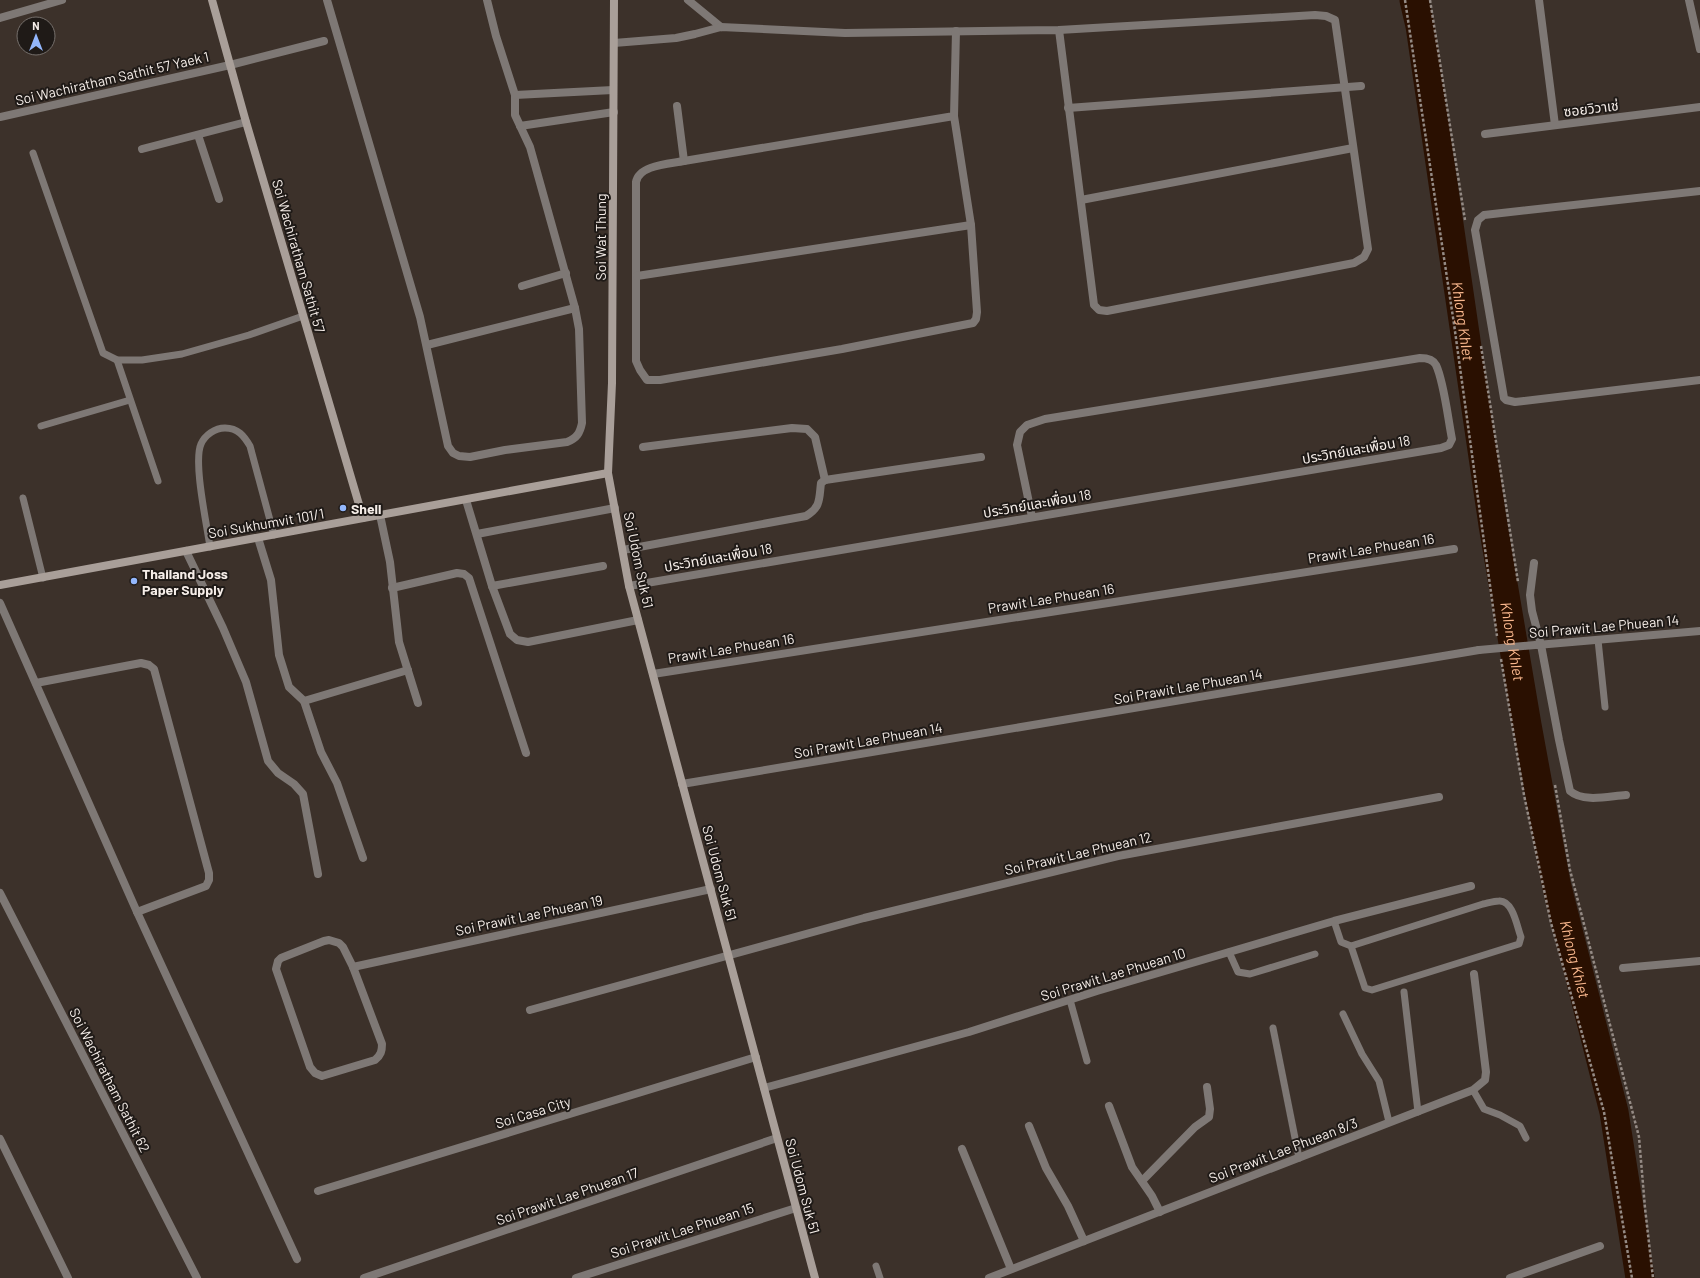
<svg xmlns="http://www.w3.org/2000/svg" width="1700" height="1278" font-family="Barlow,'Noto Sans Thai',sans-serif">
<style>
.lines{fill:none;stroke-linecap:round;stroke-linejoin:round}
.river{stroke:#2a1001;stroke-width:29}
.path{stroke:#958b85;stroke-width:2.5;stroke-dasharray:3 2;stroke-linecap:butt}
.lane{stroke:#7e7875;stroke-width:7}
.street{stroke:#7e7875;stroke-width:8}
.secondary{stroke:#a99f99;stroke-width:8}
.street-bridge{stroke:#7e7875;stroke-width:8}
.poi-dot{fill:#93b7fd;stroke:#1f1a17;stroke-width:1.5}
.labels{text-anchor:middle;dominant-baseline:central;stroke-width:4;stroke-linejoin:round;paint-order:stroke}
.street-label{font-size:14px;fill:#f6eee9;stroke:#1f1a17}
.poi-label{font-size:14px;font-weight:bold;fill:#f6eee9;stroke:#1f1a17;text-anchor:start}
.water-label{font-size:15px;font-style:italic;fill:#f9b78d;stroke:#1f1a17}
</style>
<rect width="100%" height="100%" fill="#3c312a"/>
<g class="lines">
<path class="river" id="s1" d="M1414 0 1420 26 1493 525 1527 725 1556 883 1614 1112 1640 1278"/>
<g class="path">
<polyline points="1405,0 1454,324 1497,636"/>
<polyline points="1430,0 1465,220"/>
<polyline points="1481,346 1518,582"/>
<polyline points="1501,659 1524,795 1551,923 1604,1112 1632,1278"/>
<polyline points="1555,785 1570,870 1639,1137 1645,1208 1653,1278"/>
</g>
<g class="lane">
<polyline points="33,153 103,353 117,360 142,360 182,354 249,335 303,316"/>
<polyline points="117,360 158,481"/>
<polyline points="41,426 130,400"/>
<polyline points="23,498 43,578"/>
<path d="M210 547C207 525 193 462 201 444 205 435 215 428 225 428 238 428 244 436 250 446L274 535"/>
<polyline points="1598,640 1605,707"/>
<path d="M1334 921 1341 942 1351 946 1483 904C1488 903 1494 901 1499 901 1513 900 1517 927 1521 937L1519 944 1372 990 1365 988 1351 946"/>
<polyline points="1229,952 1238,972 1250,974 1315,954"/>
<polyline points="1404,992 1418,1112"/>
<polyline points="1070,1000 1087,1061"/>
<polyline points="1343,1014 1362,1054 1379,1081 1389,1122"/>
<polyline points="1273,1028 1299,1158"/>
<polyline points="1473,1090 1484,1109 1500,1115 1520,1126 1526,1138"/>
<polyline points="876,1266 880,1278"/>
</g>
<g class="street">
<path d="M327 0 420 317 448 446 453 453 459 456 470 457 505 450 567 442C577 438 580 433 582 423L579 329 575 308 530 147 515 115V95L496 36 487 0"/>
<polyline points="688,0 721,27"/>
<polyline points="1539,0 1555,125"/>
<polyline points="1689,0 1700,49"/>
<polyline points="0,18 62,0"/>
<polyline points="614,43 676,38 695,34 721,27 845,33 1059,30 1315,15 1326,16 1335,20 1368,249 1364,257 1354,263 1107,311 1099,310 1094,305 1059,30"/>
<polyline points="515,95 613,90"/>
<polyline points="677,106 684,161"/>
<polyline points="1068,108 1361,86"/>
<path d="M954 116 684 161C669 164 639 165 636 182V361L640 370 647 380H660L842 349 973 323 976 319 977 312 971 225 954 116 956 31"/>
<polyline points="0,117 230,65 324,41"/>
<polyline points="520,126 614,112"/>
<polyline points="1485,134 1700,107"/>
<polyline points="198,135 219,199"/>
<polyline points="142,149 246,122"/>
<polyline points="1700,191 1484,215 1478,220 1475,230 1504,398 1506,400 1515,402 1700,380"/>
<polyline points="1081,200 1353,148"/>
<polyline points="637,276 971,225"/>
<polyline points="522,286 566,273"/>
<polyline points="427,345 575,308"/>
<polyline points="643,447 792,428 807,429 815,437 825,480"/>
<polyline points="466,500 492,586 510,634 517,640 528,642 638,620"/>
<polyline points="380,515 390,562 399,642 418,703"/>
<polyline points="477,534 615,508"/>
<polyline points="258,538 271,580 279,655 289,687 304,701 321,752 337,783 363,858"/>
<path d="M623 550 806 516C821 507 819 499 821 483L825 480 981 457"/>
<polyline points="186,551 223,628 246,682 268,761 278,773 294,784 303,794 318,874"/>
<path d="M1534 563 1530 595 1532 611 1541 645 1559 740 1570 791C1584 803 1609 796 1626 795"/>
<polyline points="492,586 603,566"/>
<path d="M629 586 1441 448 1449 445 1452 439C1448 419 1444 382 1436 365 1433 359 1426 358 1420 358L1045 419 1027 425 1020 432 1017 445 1032 517"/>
<polyline points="392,588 457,573 464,574 469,578 526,753"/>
<polyline points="0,603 137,912 297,1259"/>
<polyline points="1537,645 1700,631"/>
<polyline points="653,674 1454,549"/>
<polyline points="36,683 141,663 149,665 154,669 209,873 209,880 206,886 137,912"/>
<polyline points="304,701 408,670"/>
<polyline points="682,784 1479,650"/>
<polyline points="0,893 197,1278"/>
<path d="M329 940 339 943 343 947 353 967 382 1044C382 1051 381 1055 375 1060L322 1076 315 1073 310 1067 276 969 278 961 281 958 324 941Z"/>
<polyline points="353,967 711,889"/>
<polyline points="1623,968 1700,961"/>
<polyline points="530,1010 864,918 1118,856 1439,797"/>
<polyline points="764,1088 969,1032 1097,991 1334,921 1471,886"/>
<polyline points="1109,1106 1132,1167 1152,1196 1160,1212"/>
<polyline points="1029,1126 1046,1168 1068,1206 1084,1241"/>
<polyline points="0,1139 68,1278"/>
<polyline points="962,1149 1011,1269"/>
<polyline points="1142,1181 1195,1127 1209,1117 1210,1109 1207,1087"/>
<polyline points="318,1191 756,1057"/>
<polyline points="364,1278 777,1138"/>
<polyline points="576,1278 796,1208"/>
<polyline points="989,1278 1473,1090 1485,1080 1486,1072 1474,974"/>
<polyline points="1510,1278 1600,1246"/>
</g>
<g class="secondary">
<polyline points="212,0 246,122 363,518"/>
<polyline points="614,0 612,383 608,473 629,586 815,1278"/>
<polyline points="0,585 608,473"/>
</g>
<polyline class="street-bridge" points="1479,650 1535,645"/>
</g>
<g class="poi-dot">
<circle cx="343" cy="508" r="4"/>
<circle cx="134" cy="581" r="4"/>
</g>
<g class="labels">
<g class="street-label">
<text transform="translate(112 78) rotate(-13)">Soi Wachiratham Sathit 57 Yaek 1</text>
<text transform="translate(1591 108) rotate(-7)">ซอยวิวาเช่</text>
<text transform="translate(600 237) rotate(-90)">Soi Wat Thung</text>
<text transform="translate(299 256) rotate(74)">Soi Wachiratham Sathit 57</text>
<text transform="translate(1356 449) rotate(-10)">ประวิทย์และเพื่อน 18</text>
<text transform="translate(1037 503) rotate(-10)">ประวิทย์และเพื่อน 18</text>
<text transform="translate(266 523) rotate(-10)">Soi Sukhumvit 101/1</text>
<text transform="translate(1371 548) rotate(-9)">Prawit Lae Phuean 16</text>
<text transform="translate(718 557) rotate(-10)">ประวิทย์และเพื่อน 18</text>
<text transform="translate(639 560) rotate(78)">Soi Udom Suk 51</text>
<text transform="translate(1051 598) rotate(-9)">Prawit Lae Phuean 16</text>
<text transform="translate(1604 626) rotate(-5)">Soi Prawit Lae Phuean 14</text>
<text transform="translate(731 648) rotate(-9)">Prawit Lae Phuean 16</text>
<text transform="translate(1188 686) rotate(-10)">Soi Prawit Lae Phuean 14</text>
<text transform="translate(868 740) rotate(-10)">Soi Prawit Lae Phuean 14</text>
<text transform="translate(1078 853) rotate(-13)">Soi Prawit Lae Phuean 12</text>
<text transform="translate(720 873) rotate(75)">Soi Udom Suk 51</text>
<text transform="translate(529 915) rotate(-12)">Soi Prawit Lae Phuean 19</text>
<text transform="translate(1113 974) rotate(-17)">Soi Prawit Lae Phuean 10</text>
<text transform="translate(110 1080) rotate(63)">Soi Wachiratham Sathit 62</text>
<text transform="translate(533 1112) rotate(-17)">Soi Casa City</text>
<text transform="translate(1283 1150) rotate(-21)">Soi Prawit Lae Phuean 8/3</text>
<text transform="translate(803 1186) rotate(75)">Soi Udom Suk 51</text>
<text transform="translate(567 1196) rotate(-19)">Soi Prawit Lae Phuean 17</text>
<text transform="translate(682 1230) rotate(-18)">Soi Prawit Lae Phuean 15</text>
</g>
<g class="poi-label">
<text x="351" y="508">Shell</text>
<text x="142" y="573">Thailand Joss<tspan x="142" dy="16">Paper Supply</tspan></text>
</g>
<g class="water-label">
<text stroke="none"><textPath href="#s1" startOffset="325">Khlong Khlet</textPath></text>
<text stroke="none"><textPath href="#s1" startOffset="649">Khlong Khlet</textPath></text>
<text stroke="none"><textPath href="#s1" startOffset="973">Khlong Khlet</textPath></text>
</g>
</g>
<g transform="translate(36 36)"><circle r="19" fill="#1f1a17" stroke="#756f6b"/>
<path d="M0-3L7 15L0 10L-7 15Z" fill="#93b7fd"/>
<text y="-6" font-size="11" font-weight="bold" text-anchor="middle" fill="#f6eee9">N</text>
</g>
</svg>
